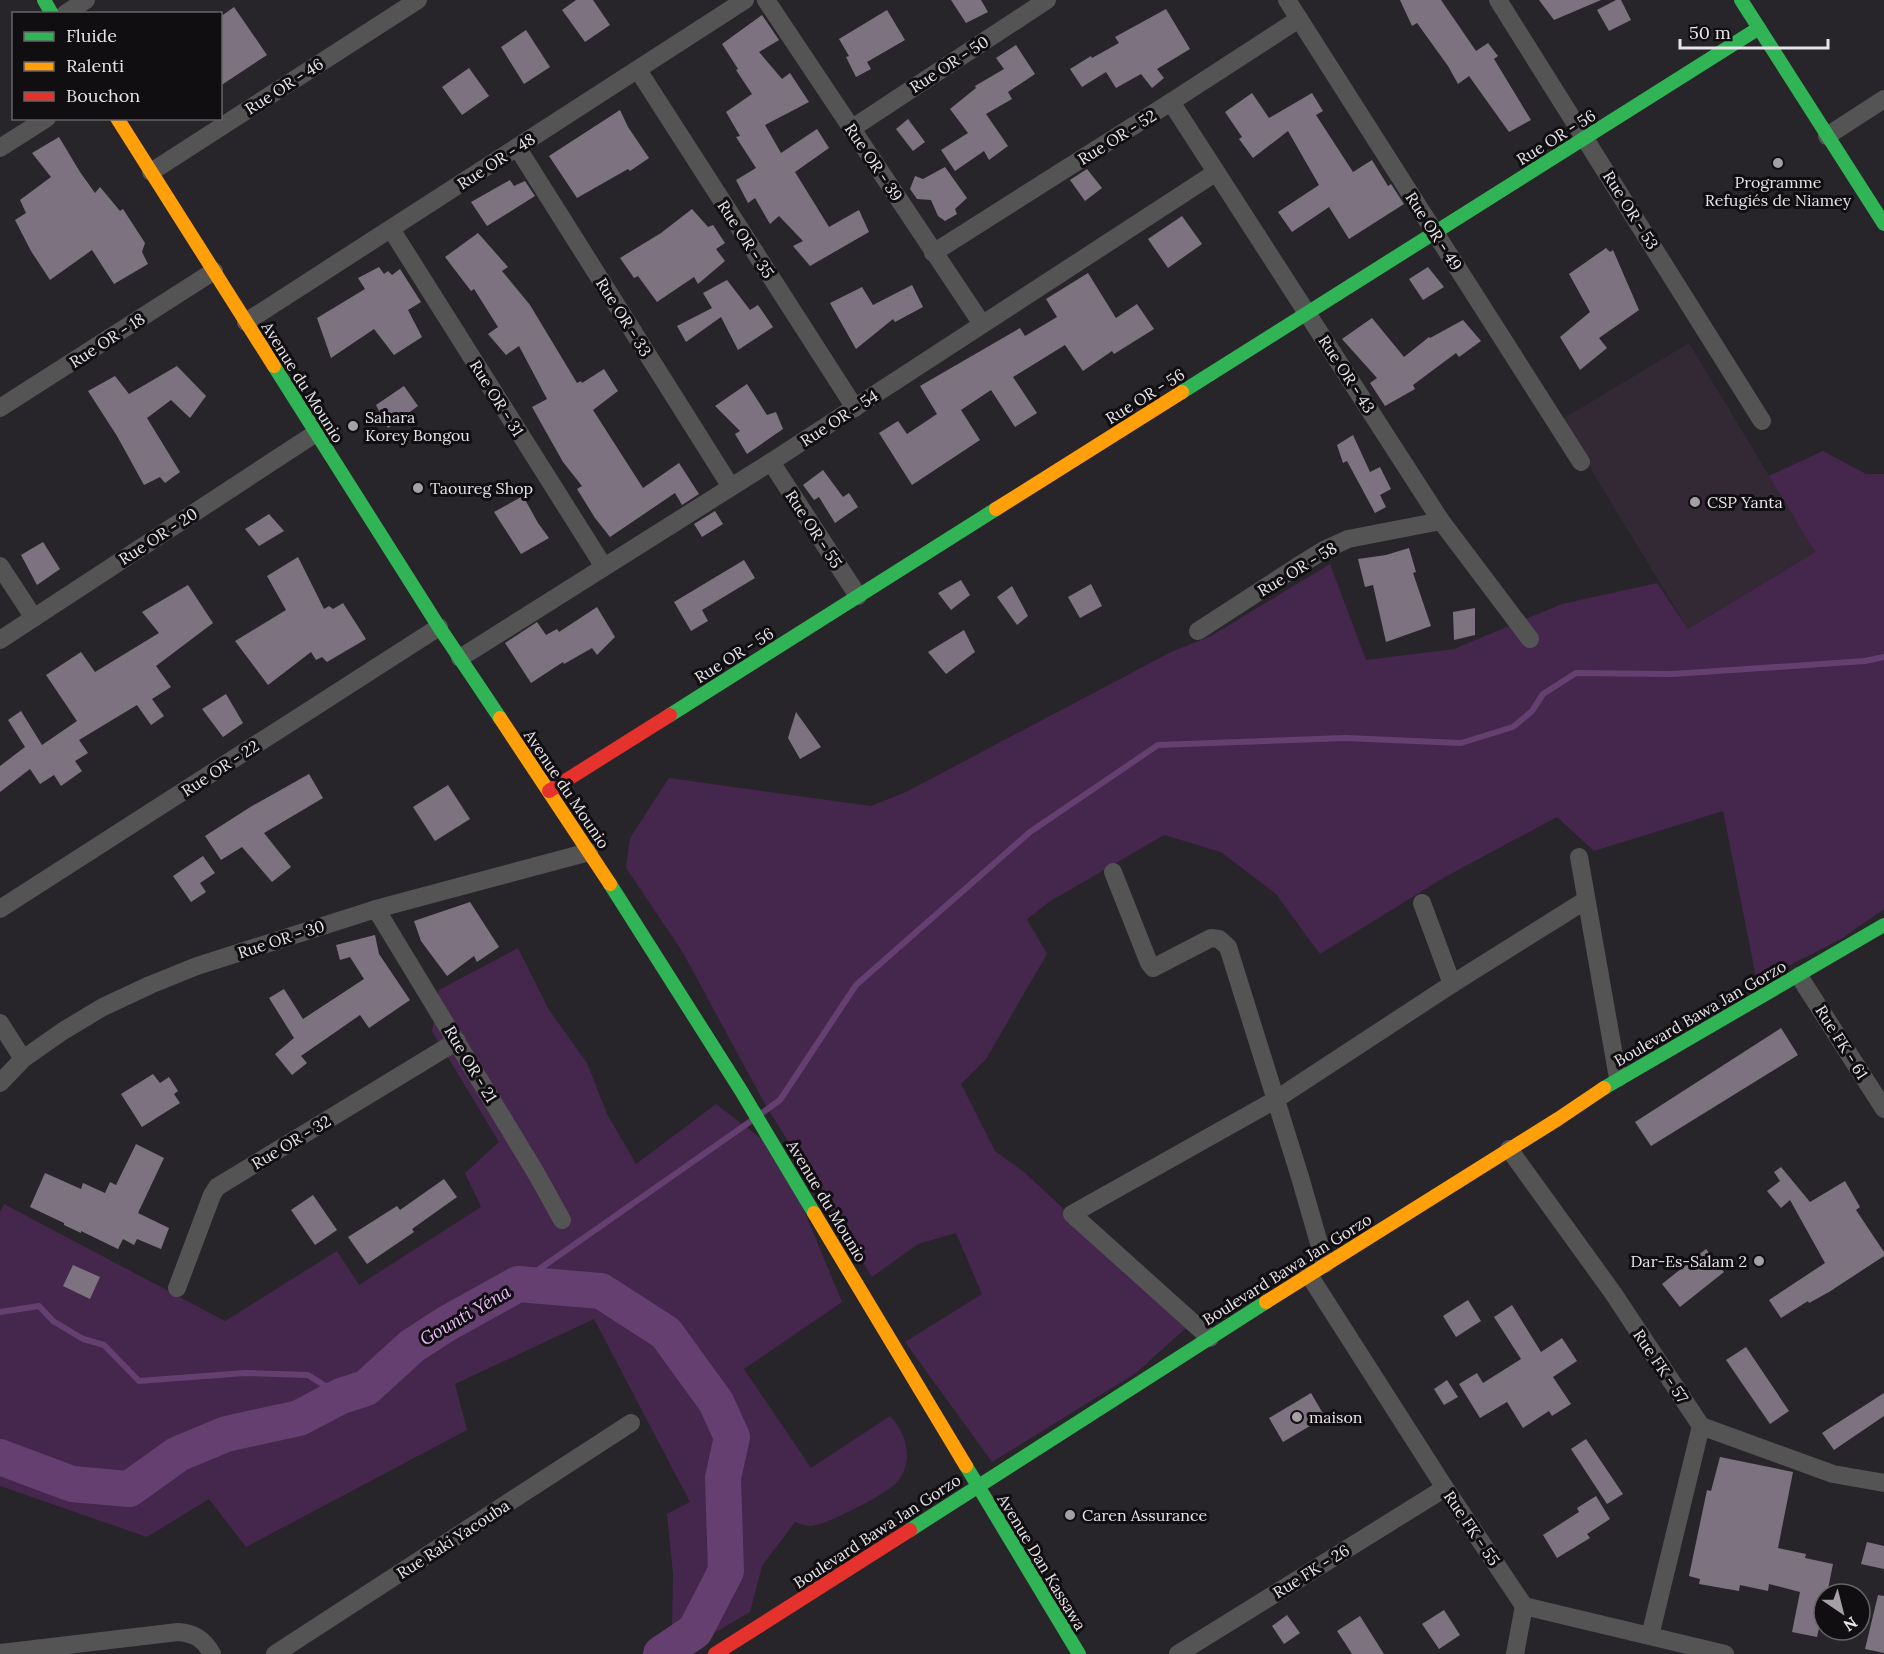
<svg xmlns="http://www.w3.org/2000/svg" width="1884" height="1654" font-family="Lora,serif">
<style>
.built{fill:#322934}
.green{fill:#45264d}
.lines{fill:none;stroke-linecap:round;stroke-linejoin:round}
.stream{stroke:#663f71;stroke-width:6}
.river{stroke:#663f71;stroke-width:36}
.building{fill:#7d7380}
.street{stroke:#555455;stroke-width:18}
.fast{stroke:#30b455;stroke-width:14}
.slow{stroke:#ff9f0a;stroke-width:14}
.jam{stroke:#e5322d;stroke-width:14}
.poi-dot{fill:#a4a0a6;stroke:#100e11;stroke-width:2}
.labels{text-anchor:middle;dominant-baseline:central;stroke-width:6;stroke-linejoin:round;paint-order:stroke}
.street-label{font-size:16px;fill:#e7e3e8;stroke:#100e11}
.poi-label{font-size:16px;fill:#e7e3e8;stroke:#100e11;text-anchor:start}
.water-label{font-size:18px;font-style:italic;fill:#edbafb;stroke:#100e11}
</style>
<rect width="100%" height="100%" fill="#28252a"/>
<polygon class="built" points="1689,343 1815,552 1688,629 1561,420"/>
<g class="green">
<polygon points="1823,451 1866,474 1884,474 1884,909 1841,939 1757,982 1723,811 1594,851 1557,817 1445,877 1320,954 1276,894 1221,852 1164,835 1049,902 1027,919 1047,954 986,1059 961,1084 995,1151 1024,1172 1149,1288 1186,1328 1136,1373 992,1462 905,1342 982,1294 956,1233 918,1244 872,1277 765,1104 682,951 626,868 630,838 669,778 871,806 906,792 1171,652 1211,636 1330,564 1366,660 1454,649 1562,604 1657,583 1688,629 1815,552 1769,476"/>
<path d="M518 948 549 1010 587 1063 607 1114 636 1164 716 1104 780 1153 842 1302 744 1369 811 1468 890 1416C906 1433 914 1459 899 1480 891 1492 824 1527 809 1526 805 1526 799 1523 795 1522L762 1566 750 1612 678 1654H642L672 1630 673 1574 667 1514 690 1502 594 1319 455 1384 467 1430 246 1547 209 1499 147 1537 0 1486V1212L4 1204 225 1321 337 1251 359 1285 481 1207 465 1173 499 1142 432 1031 439 990Z"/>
</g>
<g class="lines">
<g class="stream">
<polyline points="762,1113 780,1100 856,985 1030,832 1158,745 1345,738 1461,743 1513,727 1532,711 1543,694 1576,673 1673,674 1865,661 1884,657"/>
<polyline points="518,1284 751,1121"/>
<polyline points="0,1312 39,1306 53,1321 83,1339 104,1345 139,1381 245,1373 308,1375 341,1396"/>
</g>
<polyline class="river" points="0,1457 72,1484 129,1489 178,1454 226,1434 299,1418 341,1396 366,1388 412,1346 446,1324 518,1284 601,1291 666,1333 716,1402 732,1437 723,1478 726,1571 695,1631 661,1654"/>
</g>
<g class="building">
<polygon points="576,0 593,0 610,25 585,42 562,10"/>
<polygon points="951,0 981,0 988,12 966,23"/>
<polygon points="1400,0 1441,0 1476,51 1488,43 1498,56 1494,59 1531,120 1509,132 1469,76 1458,84 1448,66 1417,23 1412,26"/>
<polygon points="1539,0 1601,0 1554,20"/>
<polygon points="1616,0 1621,0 1631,20 1609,31 1597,10"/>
<polygon points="234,7 267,55 220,86 220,17"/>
<polygon points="1166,9 1190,49 1157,69 1164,78 1152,88 1141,74 1116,88 1106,72 1082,87 1070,69 1091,56 1092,58 1119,43 1115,37"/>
<polygon points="887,10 905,40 867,62 871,69 856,77 846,57 849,56 839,39"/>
<polygon points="762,15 779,40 759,52 782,79 790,73 809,102 765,125 781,153 817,129 829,148 795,172 829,227 859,210 869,232 810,266 793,246 803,241 779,216 770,224 755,198 748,203 736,180 756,168 736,137 740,136 726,112 752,94 736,70 738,69 722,44"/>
<polygon points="526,30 550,67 524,84 501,47"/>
<polygon points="1016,45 1035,74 1008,92 1012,99 986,114 1008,146 989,160 984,151 955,171 941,150 968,133 950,109 976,88 975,86 1004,69 996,58"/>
<polygon points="469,68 489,96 462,115 442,87"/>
<polygon points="1252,93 1269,118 1312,93 1323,111 1316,115 1353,172 1372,160 1388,186 1391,184 1404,204 1349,239 1329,207 1292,232 1278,212 1319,185 1288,131 1253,158 1239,139 1242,137 1225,112"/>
<polygon points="620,110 628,127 649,158 630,171 628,169 577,198 549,156"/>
<polygon points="908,119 925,142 913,151 896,129"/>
<polygon points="59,137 80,172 95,193 100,187 120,211 123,209 145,243 142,252 148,264 114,284 92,250 50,280 31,251 15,220 26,213 20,200 51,177 32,153"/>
<polygon points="945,167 967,198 955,209 957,214 945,221 938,216 931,200 917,199 910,189 915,176 923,179"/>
<polygon points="1087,169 1102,188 1085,201 1070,180"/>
<polygon points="510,180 514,186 525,181 535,196 487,226 471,202"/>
<polygon points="692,209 708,227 713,225 725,243 716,249 725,261 698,284 694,277 657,302 638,276 634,278 620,258 661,233"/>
<polygon points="1182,216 1202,244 1168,268 1148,239"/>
<polygon points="478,233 508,267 502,271 530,305 577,383 581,381 582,383 604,369 618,391 593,410 643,488 679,463 699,494 682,505 675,493 610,537 595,518 577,489 582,486 563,462 532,407 547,399 519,346 506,355 488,334 498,327 474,289 471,291 445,257"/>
<polygon points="1606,248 1610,252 1613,250 1639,310 1599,338 1607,348 1580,370 1560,337 1590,312 1569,274"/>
<polygon points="379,267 384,274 388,271 392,275 400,269 421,302 408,310 422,337 394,355 374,329 331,358 317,318 365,289 358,278"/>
<polygon points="1428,267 1444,287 1423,300 1409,279"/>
<polygon points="1088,273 1116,318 1137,304 1154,329 1114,354 1112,351 1083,371 1065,345 1013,377 1037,413 1015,427 991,390 961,410 980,440 912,485 879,433 898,421 907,434 937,414 920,386 1020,328 1025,336 1057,317 1046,299"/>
<polygon points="727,280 750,310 758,305 773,327 738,350 721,317 686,342 677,326 712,308 703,293"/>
<polygon points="912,285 923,307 895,322 893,319 856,349 830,303 862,287 873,305"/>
<polygon points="1372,318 1404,357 1429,337 1430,338 1463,320 1481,341 1459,357 1456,353 1413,385 1415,389 1385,406 1370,383 1377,378 1342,339"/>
<polygon points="177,366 206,396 190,418 171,400 147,418 180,472 165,483 160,477 144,485 117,436 88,391 115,376 129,394"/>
<polygon points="747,384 767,415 776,412 783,429 747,454 735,434 740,431 715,406"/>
<polygon points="404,386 418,406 388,428 376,405"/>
<polygon points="1353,435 1370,472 1380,467 1391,489 1380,495 1386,507 1375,513 1347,461 1343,463 1337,445"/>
<polygon points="823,470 843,497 849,493 858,507 835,523 819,497 814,500 803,485"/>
<polygon points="523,496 538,523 549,538 521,554 494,512"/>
<polygon points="715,511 723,524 702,537 694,524"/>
<polygon points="269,514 284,531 259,546 245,529"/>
<polygon points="43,542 60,569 37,585 21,555"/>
<polygon points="1409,548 1416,572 1413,573 1431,626 1386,642 1373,585 1365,587 1358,559 1386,555"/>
<polygon points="298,557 324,609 329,606 333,609 343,603 366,639 327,662 322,657 316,660 311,652 268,685 235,641 286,610 267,576"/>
<polygon points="744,560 755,578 702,610 708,621 691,631 674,602"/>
<polygon points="961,580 970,595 951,610 938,593"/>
<polygon points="1091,584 1102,606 1080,618 1068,597"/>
<polygon points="188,585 213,623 156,666 171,687 152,699 164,716 151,725 137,705 79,740 88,753 75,761 82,771 61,786 54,775 40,784 30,769 0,792 0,766 25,747 8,720 21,711 42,745 77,721 46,675 81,652 95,672 159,633 142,612"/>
<polygon points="1012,586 1028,616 1017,625 997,597"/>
<polygon points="597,607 615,637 597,655 592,648 564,664 563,662 531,683 505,643 537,622 546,635 557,629 559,632"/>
<polygon points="1475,608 1475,635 1454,640 1453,612"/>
<polygon points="964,630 975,652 946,674 928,652"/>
<polygon points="226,694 243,723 223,737 202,709"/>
<polygon points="796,712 821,747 800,759 788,738"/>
<polygon points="309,774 323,798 264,833 291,867 272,882 242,847 221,860 205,836 252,806"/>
<polygon points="448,785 470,819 435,841 413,807"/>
<polygon points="203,856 215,873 200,883 206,892 191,902 173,876"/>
<polygon points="470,902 499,947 477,962 474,956 447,976 421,941 414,921"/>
<polygon points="375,935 379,954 410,1000 369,1028 360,1015 301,1056 307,1063 292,1075 275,1054 294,1038 269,998 284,989 303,1019 364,979 350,957 340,960 336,945"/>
<polygon points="1781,1028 1798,1055 1651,1146 1635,1122"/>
<polygon points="153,1074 160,1083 169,1077 178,1091 174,1094 180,1103 142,1127 121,1094"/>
<polygon points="136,1144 164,1158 138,1213 169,1228 161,1249 137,1239 134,1245 123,1239 118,1249 81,1231 81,1233 64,1225 64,1223 30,1207 45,1173 81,1189 83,1183 105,1193 110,1182 116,1185"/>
<polygon points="1781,1167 1810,1202 1845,1181 1860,1207 1856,1210 1884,1252 1884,1256 1829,1292 1809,1303 1808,1301 1781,1318 1769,1300 1825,1263 1790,1200 1781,1208 1767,1191 1780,1181 1774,1172"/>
<polygon points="444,1179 457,1197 412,1229 414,1232 367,1264 348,1237 397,1206 400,1210"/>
<polygon points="313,1195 337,1230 315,1245 291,1210"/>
<polygon points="1706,1249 1724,1272 1680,1307 1662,1284"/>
<polygon points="73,1265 100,1277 90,1299 63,1286"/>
<polygon points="1468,1300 1481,1321 1456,1337 1443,1316"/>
<polygon points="1512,1305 1541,1352 1562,1338 1577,1361 1553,1377 1571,1404 1552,1416 1549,1411 1523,1428 1507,1402 1480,1418 1459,1384 1477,1373 1483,1383 1521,1359 1494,1317"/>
<polygon points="1746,1347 1789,1411 1770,1424 1726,1360"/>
<polygon points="1447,1380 1458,1397 1444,1405 1434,1389"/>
<polygon points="1311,1393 1325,1417 1283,1442 1269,1418"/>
<polygon points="1884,1393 1884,1416 1834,1450 1822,1433"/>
<polygon points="1586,1439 1623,1494 1607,1504 1571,1449"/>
<polygon points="1720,1457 1793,1472 1778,1548 1806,1554 1805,1558 1833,1564 1827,1594 1824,1594 1824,1606 1817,1637 1792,1632 1800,1592 1769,1584 1768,1591 1740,1585 1739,1591 1699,1584 1700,1579 1689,1576 1707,1490 1711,1491"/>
<polygon points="1596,1496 1610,1519 1587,1534 1590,1538 1557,1558 1543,1535 1579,1512 1577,1508"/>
<polygon points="1867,1542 1884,1546 1884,1569 1861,1564"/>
<polygon points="1878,1595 1884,1596 1884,1653 1865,1649"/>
<polygon points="1444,1610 1460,1635 1439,1649 1422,1624"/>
<polygon points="1287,1615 1300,1633 1284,1644 1272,1626"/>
<polygon points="1360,1616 1384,1654 1352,1654 1345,1643 1337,1631"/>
</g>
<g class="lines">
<g class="street">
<polyline points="766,0 982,324"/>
<polyline points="1287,0 1581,462"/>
<polyline points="1498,0 1762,421"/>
<polyline points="65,14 86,0"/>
<polyline points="638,70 855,408"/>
<polyline points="1171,102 1441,521 1530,639"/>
<polyline points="851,129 1047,0"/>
<polyline points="1827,136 1884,99"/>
<polyline points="517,147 731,487"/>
<polyline points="0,148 47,118"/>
<polyline points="151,172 418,0"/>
<polyline points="391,229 604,567"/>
<polyline points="933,253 1171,102 1299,19"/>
<polyline points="246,322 745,0"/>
<polyline points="0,408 214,271"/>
<polyline points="771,462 858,596"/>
<polyline points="0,566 34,618"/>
<polyline points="1198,631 1298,566 1324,550 1348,539 1441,521"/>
<polyline points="0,640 316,433"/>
<polyline points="460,658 771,462 1215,173"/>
<polyline points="1579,857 1618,1078"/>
<polyline points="1113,872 1149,963 1153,968 1211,938 1219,939 1228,947 1300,1177 1325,1264"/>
<polyline points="1422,903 1452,984"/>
<polyline points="0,909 439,627"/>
<polyline points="376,909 536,1173 562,1220"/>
<polyline points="1799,976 1884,1109"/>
<polyline points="0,1023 23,1059"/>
<polyline points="0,1083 23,1059 63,1031 103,1007 150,985 197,966 376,909 589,852"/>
<polyline points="1509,1149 1613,1293 1701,1426 1833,1474 1884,1483"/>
<polyline points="1309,1275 1445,1488 1524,1606 1725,1654"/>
<polyline points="177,1288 212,1195 217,1187 457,1041"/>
<polyline points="1210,1338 1072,1214 1275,1100 1452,984 1586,900"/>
<polyline points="1650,1636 1701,1426"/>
<path d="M0 1653 178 1632C194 1633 204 1639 212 1654"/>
<polyline points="275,1654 631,1423"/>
<polyline points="1178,1654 1445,1488"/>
<polyline points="1515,1654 1524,1606"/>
</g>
<g class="fast">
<polyline points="44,0 52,14"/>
<polyline points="1741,0 1884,224"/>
<polyline points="274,366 439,627 500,718"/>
<polyline points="1182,392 1759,28"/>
<polyline points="670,715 996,509"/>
<polyline points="610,884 740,1089 814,1213"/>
<polyline points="1604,1088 1884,925"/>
<polyline points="966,1466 1079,1654"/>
<polyline points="910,1530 1266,1302"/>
</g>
<g class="slow">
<polyline points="117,118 274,366"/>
<polyline points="996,509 1182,392"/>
<polyline points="500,718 610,884"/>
<polyline points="814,1213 966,1466"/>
<polyline points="1266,1302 1558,1119 1604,1088"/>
</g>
<g class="jam">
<polyline points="549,791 670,715"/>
<polyline points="715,1654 910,1530"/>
</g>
</g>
<g class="poi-dot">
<circle cx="1778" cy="163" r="6"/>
<circle cx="353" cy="426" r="6"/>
<circle cx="418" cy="488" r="6"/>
<circle cx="1695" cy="502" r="6"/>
<circle cx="1759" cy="1261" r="6"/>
<circle cx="1297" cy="1417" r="6"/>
<circle cx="1070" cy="1515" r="6"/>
</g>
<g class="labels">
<g class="street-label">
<text transform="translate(949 64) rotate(-33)">Rue OR - 50</text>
<text transform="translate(284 86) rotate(-33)">Rue OR - 46</text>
<text transform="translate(1117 137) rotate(-32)">Rue OR - 52</text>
<text transform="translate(1556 137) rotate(-32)">Rue OR - 56</text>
<text transform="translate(496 161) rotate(-33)">Rue OR - 48</text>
<text transform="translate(874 162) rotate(56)">Rue OR - 39</text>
<text transform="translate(1631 210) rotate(58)">Rue OR - 53</text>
<text transform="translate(1434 231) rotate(57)">Rue OR - 49</text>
<text transform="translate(746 239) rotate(57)">Rue OR - 35</text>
<text transform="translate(624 317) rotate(58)">Rue OR - 33</text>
<text transform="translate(107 340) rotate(-33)">Rue OR - 18</text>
<text transform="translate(1347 374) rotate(57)">Rue OR - 43</text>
<text transform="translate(303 382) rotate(58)">Avenue du Mounio</text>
<text transform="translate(1145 396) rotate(-32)">Rue OR - 56</text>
<text transform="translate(497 398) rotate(58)">Rue OR - 31</text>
<text transform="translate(839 418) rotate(-33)">Rue OR - 54</text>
<text transform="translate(814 529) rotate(57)">Rue OR - 55</text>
<text transform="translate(158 536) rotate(-33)">Rue OR - 20</text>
<text transform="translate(1297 569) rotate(-31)">Rue OR - 58</text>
<text transform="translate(734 655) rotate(-32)">Rue OR - 56</text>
<text transform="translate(220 768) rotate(-33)">Rue OR - 22</text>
<text transform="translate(567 789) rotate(56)">Avenue du Mounio</text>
<text transform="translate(281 939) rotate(-18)">Rue OR - 30</text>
<text transform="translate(1700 1013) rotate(-30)">Boulevard Bawa Jan Gorzo</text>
<text transform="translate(1842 1042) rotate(58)">Rue FK - 61</text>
<text transform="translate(471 1064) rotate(59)">Rue OR - 21</text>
<text transform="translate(291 1142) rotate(-31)">Rue OR - 32</text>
<text transform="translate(827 1201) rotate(59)">Avenue du Mounio</text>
<text transform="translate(1287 1269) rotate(-32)">Boulevard Bawa Jan Gorzo</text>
<text transform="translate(1661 1366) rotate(56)">Rue FK - 57</text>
<text transform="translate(1472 1528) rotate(56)">Rue FK - 55</text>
<text transform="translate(877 1531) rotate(-33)">Boulevard Bawa Jan Gorzo</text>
<text transform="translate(453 1539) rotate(-33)">Rue Raki Yacouba</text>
<text transform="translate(1042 1562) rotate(59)">Avenue Dan Kassawa</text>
<text transform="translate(1311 1571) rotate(-32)">Rue FK - 26</text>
</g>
<g class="poi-label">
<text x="1778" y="182" text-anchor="middle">Programme<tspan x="1778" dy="18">Refugiés de Niamey</tspan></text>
<text x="365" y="417">Sahara<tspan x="365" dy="18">Korey Bongou</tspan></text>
<text x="430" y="488">Taoureg Shop</text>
<text x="1707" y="502">CSP Yanta</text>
<text x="1747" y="1261" text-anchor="end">Dar-Es-Salam 2</text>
<text x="1309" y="1417">maison</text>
<text x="1082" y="1515">Caren Assurance</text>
</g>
<g class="water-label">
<text transform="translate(465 1315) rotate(-30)">Gounti Yéna</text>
</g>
</g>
<rect x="12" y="12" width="210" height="108" fill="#100e11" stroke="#666367" stroke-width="1.5"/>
<rect x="24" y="32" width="30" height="9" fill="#30b455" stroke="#666367" stroke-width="1.5"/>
<text x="66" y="42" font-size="18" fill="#e7e3e8">Fluide</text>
<rect x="24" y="62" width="30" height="9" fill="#ff9f0a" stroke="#666367" stroke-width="1.5"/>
<text x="66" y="72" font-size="18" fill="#e7e3e8">Ralenti</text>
<rect x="24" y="92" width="30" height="9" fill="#e5322d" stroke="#666367" stroke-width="1.5"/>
<text x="66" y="102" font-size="18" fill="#e7e3e8">Bouchon</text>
<g transform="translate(1842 1612) rotate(145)"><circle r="28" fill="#100e11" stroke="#666367" stroke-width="1.5"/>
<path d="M0-4.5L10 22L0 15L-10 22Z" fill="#a4a0a6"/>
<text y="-9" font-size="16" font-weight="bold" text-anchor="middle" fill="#e7e3e8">N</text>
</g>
<path d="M1680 39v9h148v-9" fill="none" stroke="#e7e3e8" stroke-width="3"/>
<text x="1689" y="39" font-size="18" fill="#e7e3e8" stroke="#100e11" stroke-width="4.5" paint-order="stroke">50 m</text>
</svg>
